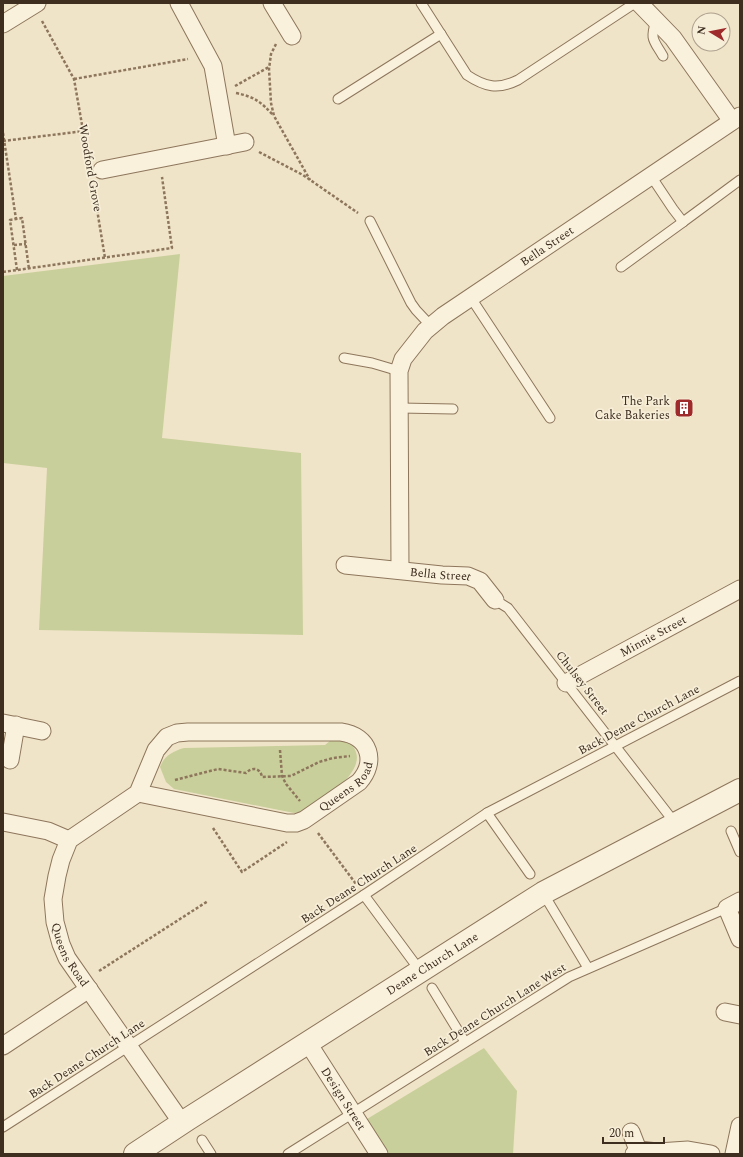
<svg xmlns="http://www.w3.org/2000/svg" width="743" height="1157" font-family="Spectral,serif">
<style>
.green{fill:#c9cf9b}
.lines{fill:none;stroke-linecap:round;stroke-linejoin:round}
.service-casing{stroke:#8d765c;stroke-width:11}
.minor-casing{stroke:#8d765c;stroke-width:19}
.tertiary-casing{stroke:#8d765c;stroke-width:24}
.path{stroke:#8d765c;stroke-width:2.5;stroke-dasharray:3 2;stroke-linecap:butt}
.service{stroke:#faf1dc;stroke-width:9}
.minor{stroke:#faf1dc;stroke-width:17}
.tertiary{stroke:#faf1dc;stroke-width:22}
.labels{text-anchor:middle;dominant-baseline:central;stroke-width:3.5;stroke-linejoin:round;paint-order:stroke}
.street-label{font-size:12px;fill:#3d2e20;stroke:#f7eed8}
.poi-label{font-size:12px;fill:#3d2e20;stroke:#f7eed8;text-anchor:end}
</style>
<rect width="100%" height="100%" fill="#f0e4c8"/>
<g class="green">
<polygon points="180,254 162,438 301,453 303,635 39,630 47,468 3,463 3,276"/>
<path d="M342 737C382 761 331 793 311 809L303 812 294 813 174 789 166 782 160 767C164 756 173 751 184 748L325 745 331 740Z"/>
<polygon points="484,1048 517,1091 513,1154 389,1154 367,1119"/>
</g>
<g class="lines">
<g class="service-casing">
<g id="service">
<path d="M421 3 467 75C485 87 498 90 518 80L635 3"/>
<path d="M656 20C650 40 653 39 663 56"/>
<polyline points="338,99 441,34"/>
<polyline points="651,176 673,209 683,222 740,180"/>
<polyline points="370,221 411,303 416,310 431,326"/>
<polyline points="621,267 683,222"/>
<polyline points="471,298 550,418"/>
<polyline points="344,358 372,363 399,371"/>
<polyline points="400,408 453,409"/>
<polyline points="495,600 508,608 675,823"/>
<polyline points="487,813 530,874"/>
<polyline points="731,831 740,852"/>
<polyline points="543,893 588,968"/>
<polyline points="364,895 421,972"/>
<polyline points="432,988 465,1042"/>
<polyline points="3,1127 364,895 487,813 740,681"/>
<polyline points="202,1140 211,1154"/>
<polyline points="288,1154 569,977 727,908"/>
</g>
</g>
<g class="minor-casing">
<g id="minor">
<polyline points="179,3 213,66 227,146"/>
<polyline points="272,3 292,36"/>
<polyline points="639,3 673,38 732,121"/>
<polyline points="3,24 37,3"/>
<polyline points="102,170 245,142"/>
<path id="s1" d="M345 565 442 575 468 576 480 581 495 600"/>
<path id="s2" d="M400 570 399 371 403 359 425 331 443 316 740 116"/>
<path id="s3" d="M566 683 740 589"/>
<polyline points="3,723 42,731"/>
<polyline points="10,760 16,725"/>
<path id="s4" d="M138 793 287 823H296L304 820 359 782C377 762 370 736 341 732H188L177 733 167 737 156 750 138 793 69 840 61 860 57 876 53 899 55 922 61 944 67 958 182 1123"/>
<polyline points="3,822 48,831 69,840"/>
<polyline points="740,901 727,908 740,939"/>
<polyline points="725,1012 740,1015"/>
<path id="s5" d="M308 1043 379 1154"/>
<polyline points="3,1046 89,989"/>
<polyline points="631,1132 638,1150"/>
<polyline points="634,1154 638,1150 658,1152 688,1150 711,1154"/>
<polyline points="734,1154 740,1126"/>
</g>
</g>
<g class="tertiary-casing">
<g id="tertiary">
<path id="s6" d="M135 1154 188 1119 543 893 740 790"/>
</g>
</g>
<g class="path">
<polyline points="42,21 74,79 88,159"/>
<polyline points="276,44 271,54 269,69 271,103 274,116 310,180"/>
<polyline points="74,79 188,59"/>
<polyline points="235,86 269,67"/>
<path d="M236 93C255 97 261 102 273 115"/>
<polyline points="3,133 16,219"/>
<polyline points="3,141 84,131"/>
<polyline points="259,152 303,175 358,213"/>
<polyline points="93,185 105,258"/>
<polyline points="14,245 26,244"/>
<polyline points="17,270 10,220 22,218 29,269"/>
<polyline points="3,272 172,248 162,177"/>
<polyline points="280,750 282,776 286,784 300,801"/>
<path d="M175 780 218 769 246 773C252 767 260 767 262 777L291 776 319 762 333 758 350 756"/>
<polyline points="213,828 242,872 287,842"/>
<polyline points="318,833 356,884"/>
<polyline points="99,971 208,901"/>
</g>
<use href="#service" class="service"/>
<use href="#minor" class="minor"/>
<use href="#tertiary" class="tertiary"/>
</g>
<defs>
<g id="building-square" transform="scale(1)"><rect x="-9" y="-9" width="18" height="18" rx="4" fill="#9e2a2b" stroke="#f7eed8"/><path d="M-4-6H4V6H1V3H-1V6H-4ZM-2.5-4.3h1.7v1.8h-1.7ZM.8-4.3h1.7v1.8H.8ZM-2.5-1h1.7V.8h-1.7ZM.8-1h1.7V.8H.8Z" fill="#fff"/></g>
</defs>
<g fill-rule="evenodd">
<use href="#building-square" x="684" y="408"/>
</g>
<g class="labels">
<g class="street-label">
<text transform="translate(90 168) rotate(80)">Woodford Grove</text>
<text stroke="none"><textPath href="#s2" startOffset="396">Bella Street</textPath></text>
<text stroke="none"><textPath href="#s1" startOffset="96">Bella Street</textPath></text>
<text stroke="none"><textPath href="#s3" startOffset="99">Minnie Street</textPath></text>
<text transform="translate(582 683) rotate(52)">Chulsey Street</text>
<text transform="translate(639 720) rotate(-28)">Back Deane Church Lane</text>
<text stroke="none"><textPath href="#s4" startOffset="224">Queens Road</textPath></text>
<text transform="translate(359 884) rotate(-33)">Back Deane Church Lane</text>
<text stroke="none"><textPath href="#s4" startOffset="747">Queens Road</textPath></text>
<text stroke="none"><textPath href="#s6" startOffset="353">Deane Church Lane</textPath></text>
<text transform="translate(495 1010) rotate(-32)">Back Deane Church Lane West</text>
<text transform="translate(87 1059) rotate(-33)">Back Deane Church Lane</text>
<text stroke="none"><textPath href="#s5" startOffset="66">Design Street</textPath></text>
</g>
<g class="poi-label">
<text x="670" y="401">The Park<tspan x="670" dy="14">Cake Bakeries</tspan></text>
</g>
</g>
<rect width="743" height="1157" fill="none" stroke="#3d2e20" stroke-width="8"/>
<g transform="translate(711 32) rotate(280)"><circle r="19" fill="#f7eed8" stroke="#ada18e"/>
<path d="M0-3L7 15L0 10L-7 15Z" fill="#9e2a2b"/>
<text y="-6" font-size="11" font-weight="bold" text-anchor="middle" fill="#3d2e20">N</text>
</g>
<path d="M603 1137v6h61v-6" fill="none" stroke="#3d2e20" stroke-width="2"/>
<text x="609" y="1137" font-size="12" fill="#3d2e20" stroke="#f7eed8" stroke-width="3" paint-order="stroke">20 m</text>
</svg>
